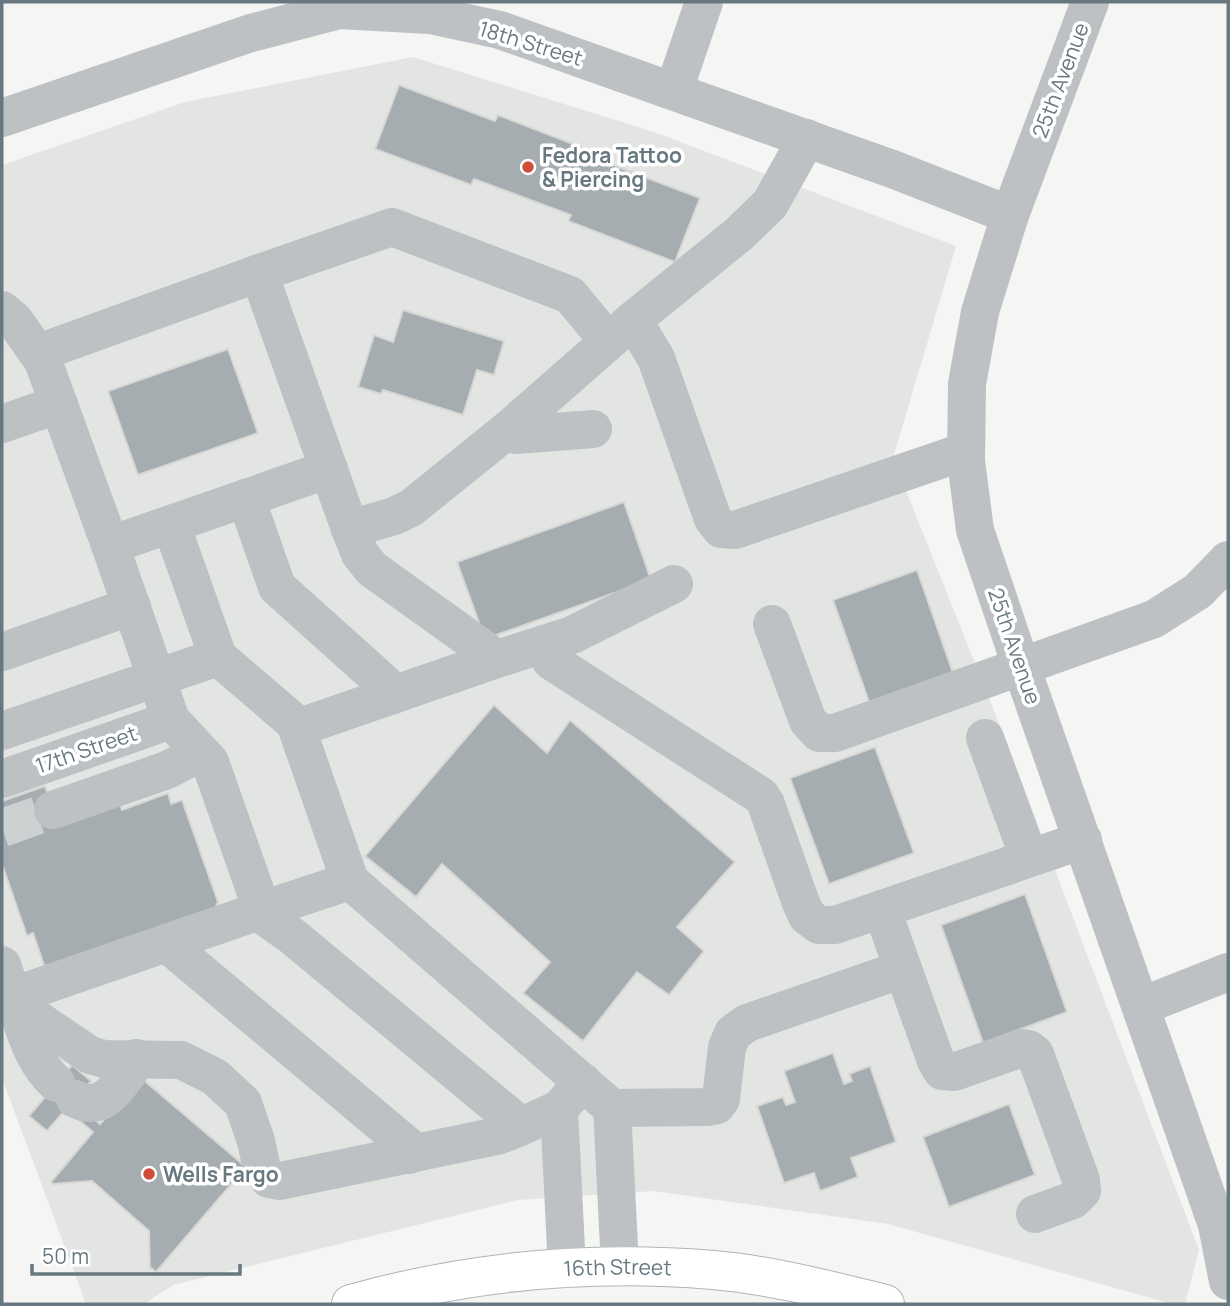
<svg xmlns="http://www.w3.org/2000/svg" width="1230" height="1306" font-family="Manrope,sans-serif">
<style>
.built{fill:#e3e5e3}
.building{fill:#a5adb1;stroke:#d7d7d5;stroke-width:2}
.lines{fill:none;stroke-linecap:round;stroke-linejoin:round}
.minor-tunnel{stroke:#cbd0d0;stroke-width:38;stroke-dasharray:38 19;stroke-linecap:butt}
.major-casing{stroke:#afb4b6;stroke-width:40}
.minor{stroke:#bdc1c4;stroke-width:38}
.major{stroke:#fff;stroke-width:38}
.poi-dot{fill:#ce4d3a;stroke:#fff;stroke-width:2.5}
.labels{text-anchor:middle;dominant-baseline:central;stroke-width:7;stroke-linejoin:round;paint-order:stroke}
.street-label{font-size:21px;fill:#687880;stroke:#fff}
.poi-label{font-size:21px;font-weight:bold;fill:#687880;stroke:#fff;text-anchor:start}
</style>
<rect width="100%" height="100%" fill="#f5f5f3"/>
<polygon class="built" points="413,57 651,131 956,246 893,458 1008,746 1199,1250 1185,1304 1172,1304 888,1224 654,1191 518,1200 173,1285 144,1304 86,1304 2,1078 2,165 185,102"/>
<g class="building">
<polygon points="399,85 495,121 498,115 594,152 592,157 700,198 675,262 568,221 571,215 474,179 471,185 375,149"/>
<polygon points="403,310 504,341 494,375 477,370 463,415 383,390 381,394 358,387 374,335 393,342"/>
<polygon points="228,349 258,433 138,475 108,391"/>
<polygon points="624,502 651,580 485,639 457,562"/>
<polygon points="917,570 953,673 869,702 833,600"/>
<polygon points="494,705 547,753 570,720 735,862 677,927 704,951 669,995 637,972 583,1041 523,993 550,962 442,864 416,897 365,856"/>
<polygon points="875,747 914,853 829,884 790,778"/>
<polygon points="45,786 57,821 118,799 122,810 168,793 171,804 182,800 218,902 206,927 46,971 33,933 27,936 2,864 2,801"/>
<polygon points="1025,894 1067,1012 983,1043 941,925"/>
<polygon points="833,1053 844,1084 852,1081 849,1074 870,1066 896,1142 851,1158 858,1177 820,1191 814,1173 784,1183 757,1106 783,1097 786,1105 795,1102 784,1071"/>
<polygon points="72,1065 91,1081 74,1101 100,1124 140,1077 246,1167 156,1272 150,1267 149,1231 92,1181 53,1184 51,1182 93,1132 66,1109 47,1131 29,1116"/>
<polygon points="1009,1104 1035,1175 949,1207 923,1137"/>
</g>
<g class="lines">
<polyline class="minor-tunnel" points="2,828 53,810"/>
<g class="major-casing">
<g id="major">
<path id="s1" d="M351 1304C468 1271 592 1260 713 1270 771 1275 829 1290 885 1304"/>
</g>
</g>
<g class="minor">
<polyline points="1090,2 1010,215 980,312 967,384 966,461 975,530 1021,666 1217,1225 1228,1281"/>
<polyline points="674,90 704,2"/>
<polyline points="2,118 251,33 339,10 430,15 500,30 895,170 1010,215"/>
<polyline points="259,273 392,227 570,295 608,341"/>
<polyline points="2,310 14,320 43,361 110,545 171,524 218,657 295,723 350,881 612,1108 707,1107 717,1105 721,1099 727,1047 733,1033 747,1023 903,969 882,909 1083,840"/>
<polyline points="633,320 656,358 713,519 721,529 735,530 966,451"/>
<polyline points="38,353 259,273 350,529 394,516 411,508 510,428 633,320 739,234 770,204 807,138"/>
<polyline points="2,424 59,404"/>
<polyline points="510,428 516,435 593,429"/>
<polyline points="246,498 329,469"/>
<polyline points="171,524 246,498 277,587 385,684 391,696"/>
<polyline points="350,529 360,554 372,569 485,650 491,661 572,635 674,584"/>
<polyline points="110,545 171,720 210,762 262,910 350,881"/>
<polyline points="772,624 808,721 819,733 835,733 1154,619 1198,591 1228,560"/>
<polyline points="541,645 551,661 761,796 766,804 801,903 807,916 819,925 835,925 882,909"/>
<polyline points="2,652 132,606"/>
<polyline points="297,728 491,661"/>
<polyline points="2,731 218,657"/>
<polyline points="985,738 1029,858"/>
<polyline points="2,779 171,720"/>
<polyline points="53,810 167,770 200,753"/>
<polyline points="169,942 172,948 408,1146 409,1155"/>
<polyline points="2,965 16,1005 90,1055 104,1059 181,1060 215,1077 243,1103 256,1141 262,1169 269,1179 280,1181 497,1136 518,1128"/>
<polyline points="903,969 936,1061 942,1071 954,1072 1022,1048 1029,1049 1035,1054 1081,1180 1082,1191 1073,1200 1035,1214"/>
<polyline points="13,996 262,910 265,917 292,936 514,1120 518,1128 559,1109 583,1082"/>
<path d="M16 1005C26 1034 33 1062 56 1083"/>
<polyline points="1142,1006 1228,972"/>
<path d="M75 1099C106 1114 119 1083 137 1061L136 1058"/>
<polyline points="612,1108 620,1267"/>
<polyline points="559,1109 567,1269"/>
</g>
<use href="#major" class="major"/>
</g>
<g class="poi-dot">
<circle cx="528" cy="167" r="7"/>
<circle cx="149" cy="1174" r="7"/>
</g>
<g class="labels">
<g class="street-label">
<text transform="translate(531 43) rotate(17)">18th Street</text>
<text transform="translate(1060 80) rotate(-69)">25th Avenue</text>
<text transform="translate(1015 646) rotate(71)">25th Avenue</text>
<text transform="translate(86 749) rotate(-19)">17th Street</text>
<text stroke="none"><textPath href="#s1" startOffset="270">16th Street</textPath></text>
</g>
<g class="poi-label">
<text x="542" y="155">Fedora Tattoo<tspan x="542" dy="24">&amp; Piercing</tspan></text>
<text x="163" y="1174">Wells Fargo</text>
</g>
</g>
<rect width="1230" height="1306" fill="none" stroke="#687880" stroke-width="7"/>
<path d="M32 1264v10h208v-10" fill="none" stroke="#687880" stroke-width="3.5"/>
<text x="42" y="1264" font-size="21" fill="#687880" stroke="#ffffff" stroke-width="5" paint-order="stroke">50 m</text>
</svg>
